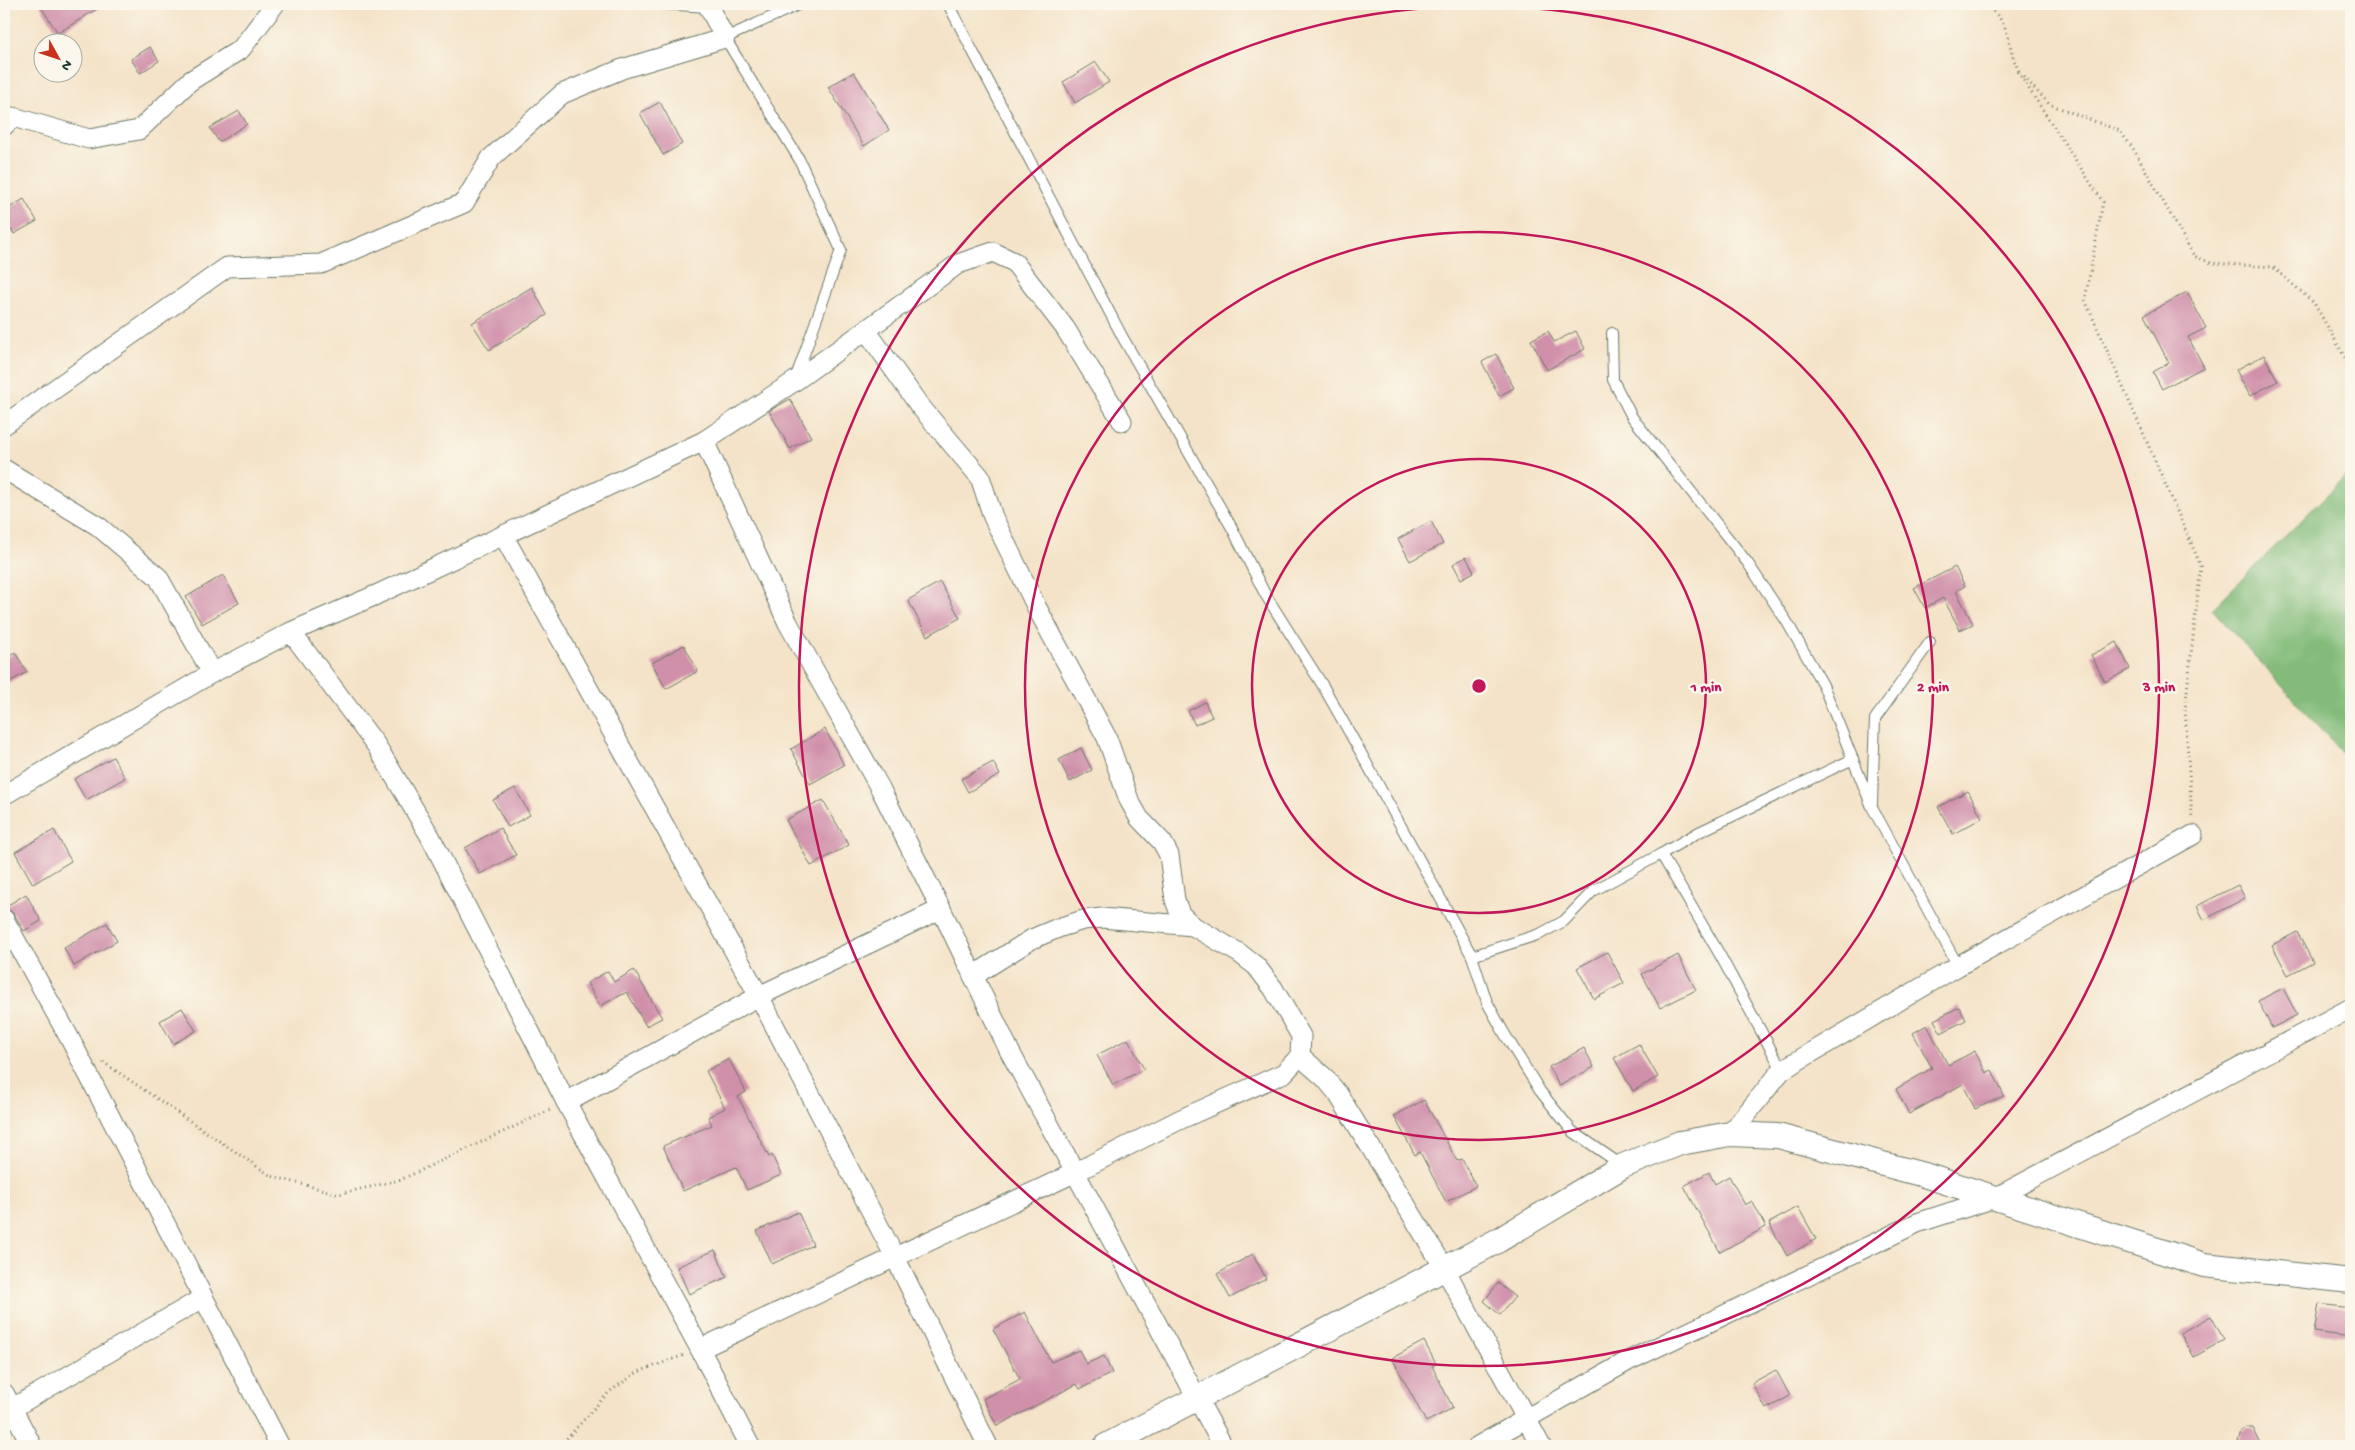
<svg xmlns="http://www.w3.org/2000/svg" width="2355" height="1450" font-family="'Gochi Hand',sans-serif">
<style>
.forest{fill:#83bc7a;stroke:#517c57}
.building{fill:#d090aa}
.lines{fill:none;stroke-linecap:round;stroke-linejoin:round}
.service-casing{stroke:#6a7768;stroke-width:12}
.minor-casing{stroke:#6a7768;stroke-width:21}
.tertiary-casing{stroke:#6a7768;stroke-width:26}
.path{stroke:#6a7768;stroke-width:3;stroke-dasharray:1 4;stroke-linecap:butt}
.service{stroke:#fff;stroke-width:10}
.minor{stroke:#fff;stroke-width:19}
.tertiary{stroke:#fff;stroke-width:24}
.ring{fill:none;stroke:#c2185b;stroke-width:2.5}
.centre{fill:#c2185b;stroke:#fbf7ec;stroke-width:2.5}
.ring-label{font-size:15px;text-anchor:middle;font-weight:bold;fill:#c2185b;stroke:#fbf7ec;stroke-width:5;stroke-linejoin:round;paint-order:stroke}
</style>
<rect width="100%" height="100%" fill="#fbf7ec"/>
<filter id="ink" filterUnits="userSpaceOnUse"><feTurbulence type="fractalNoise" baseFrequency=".02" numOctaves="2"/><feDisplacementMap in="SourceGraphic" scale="10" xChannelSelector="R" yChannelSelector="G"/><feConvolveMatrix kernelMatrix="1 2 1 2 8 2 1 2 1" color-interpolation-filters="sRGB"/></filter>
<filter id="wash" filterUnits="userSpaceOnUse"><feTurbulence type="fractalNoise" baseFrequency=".0096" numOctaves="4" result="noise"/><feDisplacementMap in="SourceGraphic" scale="20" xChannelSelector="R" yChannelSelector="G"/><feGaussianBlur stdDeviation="1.12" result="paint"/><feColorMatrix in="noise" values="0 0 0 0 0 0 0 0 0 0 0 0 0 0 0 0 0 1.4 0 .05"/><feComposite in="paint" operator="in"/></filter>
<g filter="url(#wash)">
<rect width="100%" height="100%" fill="#f4e3c8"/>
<polygon class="forest" points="2351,471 2351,762 2212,609"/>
<g id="blocks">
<g class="building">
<polygon points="39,4 105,4 58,33"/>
<polygon points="150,47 159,61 140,73 131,59"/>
<polygon points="1096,62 1109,82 1075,103 1063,82"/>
<polygon points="854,72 889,130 864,146 828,87"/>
<polygon points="660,102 682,144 663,155 640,113"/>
<polygon points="239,111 247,124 219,142 210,128"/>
<polygon points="24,199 37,221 14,234 12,230 4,235 4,211"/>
<polygon points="532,287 547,315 489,350 472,323"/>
<polygon points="2187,292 2206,328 2188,337 2204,367 2162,389 2153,372 2169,363 2144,315"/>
<polygon points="1548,331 1554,342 1576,331 1585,349 1547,370 1531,340"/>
<polygon points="1496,354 1514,388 1499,396 1482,362"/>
<polygon points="2264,355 2278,381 2250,396 2236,370"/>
<polygon points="790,399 811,437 790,449 769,411"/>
<polygon points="1431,521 1443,544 1410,561 1398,539"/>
<polygon points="1466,557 1474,572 1461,579 1453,564"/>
<polygon points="1955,567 1965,586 1956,591 1973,624 1960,630 1943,598 1925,608 1914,588"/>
<polygon points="223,575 239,603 202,624 186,597"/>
<polygon points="940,582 960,618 927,636 908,600"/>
<polygon points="2117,642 2130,669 2105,682 2091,655"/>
<polygon points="684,645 698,671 666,689 652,663"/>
<polygon points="15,652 27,672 4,685 4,659"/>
<polygon points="1205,702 1212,717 1195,725 1188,711"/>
<polygon points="825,729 844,765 810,784 791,749"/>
<polygon points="1081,748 1092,770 1070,782 1059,760"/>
<polygon points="113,757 125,778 86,800 74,779"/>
<polygon points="993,762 1000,775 968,792 961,779"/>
<polygon points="515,788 530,815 508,827 493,800"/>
<polygon points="1968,791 1982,818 1953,834 1938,807"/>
<polygon points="823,800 849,845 811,866 786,820"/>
<polygon points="500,828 516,855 480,874 465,848"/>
<polygon points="54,830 71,861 33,884 15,852"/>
<polygon points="2238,885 2245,898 2204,920 2197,906"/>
<polygon points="26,894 41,921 24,931 14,914 5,907"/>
<polygon points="107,923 117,941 74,966 64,948"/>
<polygon points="2297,932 2313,962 2288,975 2272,945"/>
<polygon points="1607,952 1624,983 1594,999 1577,968"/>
<polygon points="1678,955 1696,990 1660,1008 1642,974"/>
<polygon points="634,970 662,1018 646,1026 627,992 600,1006 587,983 608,971 614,982"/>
<polygon points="2283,988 2297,1015 2272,1028 2258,1001"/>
<polygon points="1959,1007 1966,1020 1941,1033 1934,1020"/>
<polygon points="182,1008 196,1031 173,1044 160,1021"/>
<polygon points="1927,1025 1948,1065 1975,1051 1986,1073 1992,1070 2004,1096 1975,1109 1963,1084 1909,1114 1896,1089 1932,1068 1913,1033"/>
<polygon points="1128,1039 1144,1069 1113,1085 1097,1055"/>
<polygon points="1639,1044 1658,1077 1633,1091 1614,1058"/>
<polygon points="1584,1048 1594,1067 1559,1086 1549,1067"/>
<polygon points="729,1059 746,1092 738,1097 769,1157 772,1155 781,1175 747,1190 736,1167 683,1191 663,1146 712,1125 708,1117 725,1108 706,1071"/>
<polygon points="1424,1100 1457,1161 1462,1159 1476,1186 1446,1202 1420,1152 1415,1155 1394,1116"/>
<polygon points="1709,1172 1715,1184 1729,1176 1745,1205 1752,1201 1766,1227 1720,1252 1684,1186"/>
<polygon points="1798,1207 1816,1239 1787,1256 1769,1223"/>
<polygon points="798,1212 813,1245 772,1264 757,1231"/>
<polygon points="715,1250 727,1277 689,1294 677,1267"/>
<polygon points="1253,1254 1266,1279 1230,1298 1217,1274"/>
<polygon points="1498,1283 1515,1297 1500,1315 1484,1301"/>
<polygon points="2319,1304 2351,1308 2351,1337 2314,1332"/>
<polygon points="1025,1312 1051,1362 1079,1350 1086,1364 1104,1356 1112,1373 1080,1389 1077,1384 997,1426 983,1399 1020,1379 993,1329"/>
<polygon points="2211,1316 2224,1340 2194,1357 2180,1333"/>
<polygon points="1424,1341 1436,1364 1432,1366 1453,1408 1426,1422 1392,1358"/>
<polygon points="1776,1370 1790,1396 1766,1409 1752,1383"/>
<polygon points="2247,1428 2253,1428 2262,1446 2250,1446 2238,1442 2241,1431"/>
</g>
</g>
</g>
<g filter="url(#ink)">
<use href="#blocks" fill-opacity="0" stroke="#6a7768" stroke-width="1"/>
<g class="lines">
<g class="service-casing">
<g id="service">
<polyline points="663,4 708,7"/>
<polyline points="948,4 1123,338 1232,528 1265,594 1323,686 1361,753 1472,956"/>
<polyline points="1612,333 1613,380 1632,417 1747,562 1787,622 1823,685 1872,807 1958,966"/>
<polyline points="796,377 841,250 799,159 725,38 800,4"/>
<polyline points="1872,803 1875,719 1930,642"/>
<polyline points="1661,854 1699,832 1853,759"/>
<polyline points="1623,1166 1572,1131 1540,1091 1504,1033 1487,1002 1472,956 1540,934 1564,921 1593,891 1661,854 1720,955 1782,1070"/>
</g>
</g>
<g class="minor-casing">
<g id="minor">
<polyline points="4,126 13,117 89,139 139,130 190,81 241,49 275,4"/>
<polyline points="4,425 227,267 321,264 464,203 491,158 562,94 622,69 725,38 707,4"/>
<polyline points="704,441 788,623 880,788 941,909 1010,1052 1223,1446"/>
<polyline points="4,469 98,526 158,577 212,673"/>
<polyline points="503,535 759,996 895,1257 988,1446"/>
<polyline points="291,632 376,745 430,836 566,1102 700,1349 750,1446"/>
<polyline points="4,795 212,673 291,632 376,595 704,441 795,381 958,264 993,252 1014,262 1065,328 1122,421"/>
<polyline points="4,919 70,1039 280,1446"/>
<polyline points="973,976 1032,939 1058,928 1083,920 1102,918 1193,926"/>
<polyline points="1300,1056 1325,1078 1338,1094 1445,1269 1541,1446"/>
<polyline points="566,1102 759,996 941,909"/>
<polyline points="1730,1134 1782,1070 1958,966 2193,835"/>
<polyline points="700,1349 1076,1172 1179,1120 1284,1073 1300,1056 1301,1036 1273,988 1256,966 1239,953 1193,926 1180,914 1175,900 1169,855 1162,842 1139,818 1129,800 1107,738 1037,608 993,517 980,477 919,405 866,330"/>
<polyline points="4,1393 32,1446"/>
<polyline points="4,1413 203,1298"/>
<polyline points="1478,1446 1628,1361 1917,1223 1995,1198 2351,1008"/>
</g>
</g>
<g class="tertiary-casing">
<polyline id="tertiary" points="1106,1446 1499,1240 1623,1166 1680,1143 1730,1134 1778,1136 1924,1175 2204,1265 2351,1281"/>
</g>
<g class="path">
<path d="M1980 4C2015 19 2004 45 2020 73"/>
<polyline points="2018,72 2103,202 2085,300 2201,566 2185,709 2192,817"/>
<polyline points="2024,77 2049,104 2120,131 2134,150 2194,256 2211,263 2273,267 2314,303 2351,368"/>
<polyline points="103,1062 271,1176 339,1194 400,1180 550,1110"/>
<polyline points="560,1446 609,1392 638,1372 684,1355"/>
</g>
<use href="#service" class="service"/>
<use href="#minor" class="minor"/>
<use href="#tertiary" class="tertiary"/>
</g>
</g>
<g class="ring">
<circle cx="1479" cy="686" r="227"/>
<circle cx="1479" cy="686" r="454"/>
<circle cx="1479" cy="686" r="680"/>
</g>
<circle cx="1479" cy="686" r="8" class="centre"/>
<g class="ring-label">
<text x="1706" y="691">1 min</text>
<text x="1933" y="691">2 min</text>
<text x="2159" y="691">3 min</text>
</g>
<rect width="2355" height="1450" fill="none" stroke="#fbf7ec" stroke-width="20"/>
<g transform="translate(58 58) rotate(130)"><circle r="24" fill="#fbf7ec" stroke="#a3ada2"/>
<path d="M0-4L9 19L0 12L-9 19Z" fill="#c8321e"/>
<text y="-8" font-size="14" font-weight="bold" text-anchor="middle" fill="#1f3d34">N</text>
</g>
</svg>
